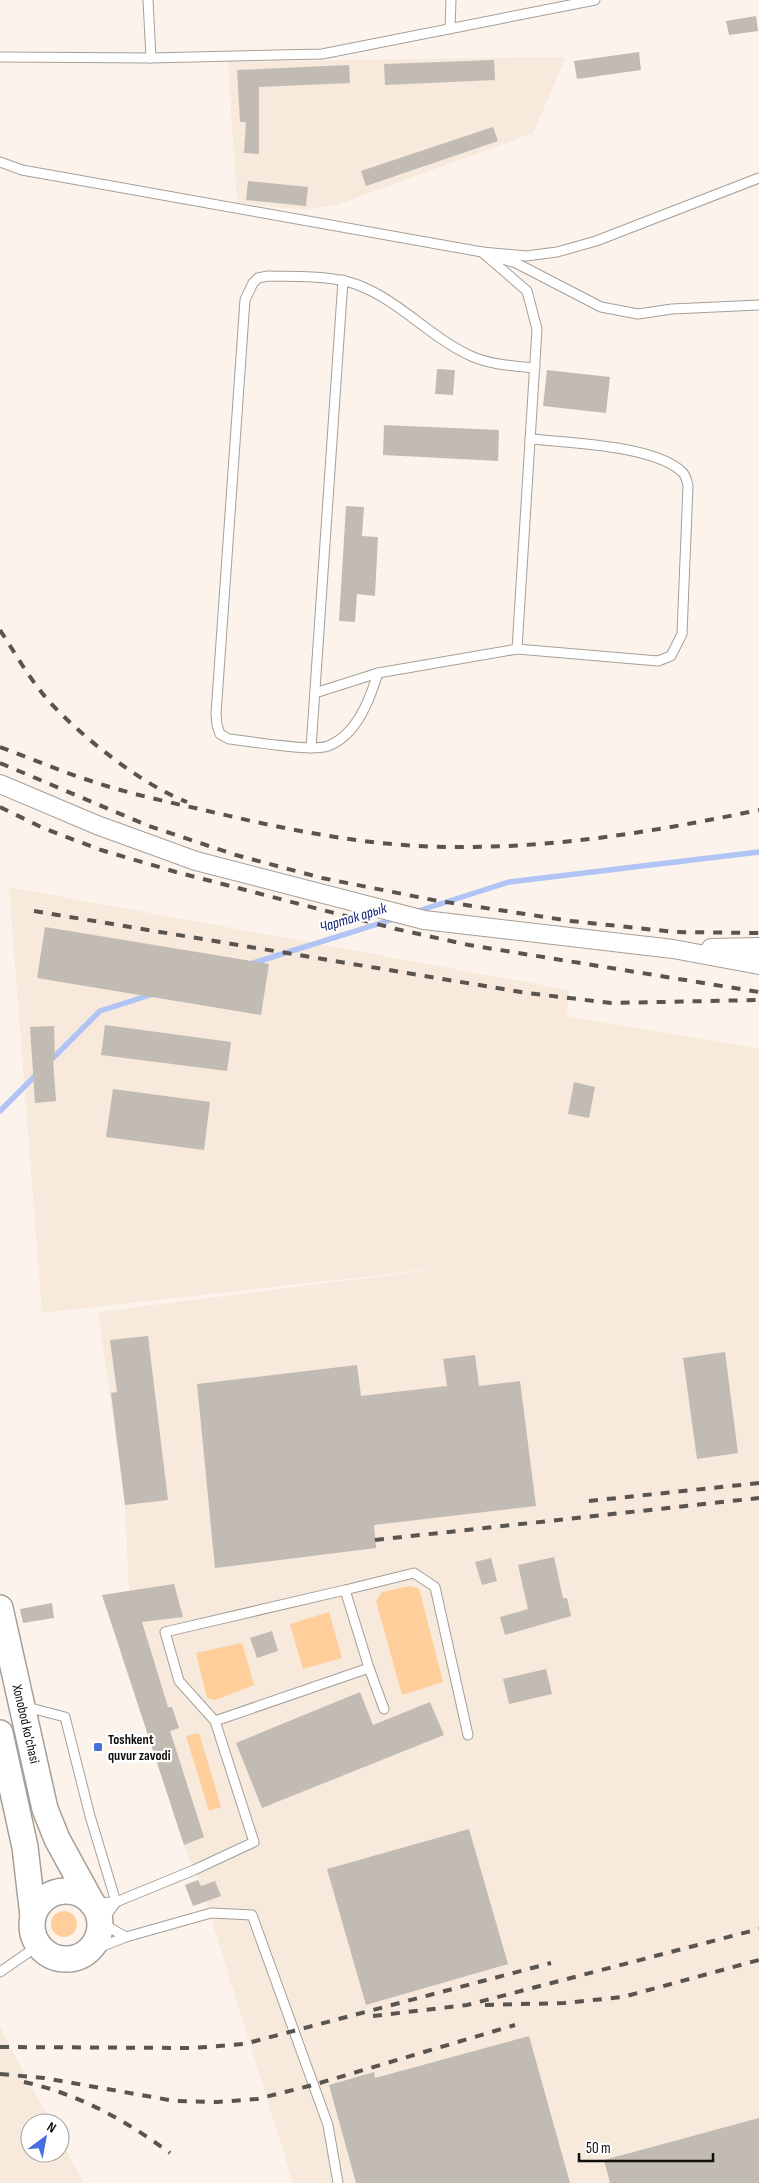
<svg xmlns="http://www.w3.org/2000/svg" width="759" height="2183" font-family="'Sofia Sans Condensed',sans-serif">
<style>
.built{fill:#f7e9db}
.green{fill:#ffce9b}
.lines{fill:none;stroke-linecap:round;stroke-linejoin:round}
.stream{stroke:#b0c4f6;stroke-width:5.5}
.building{fill:#c2bbb3}
.lane-casing{stroke:#a69f98;stroke-width:11}
.street-casing{stroke:#a69f98;stroke-width:20}
.secondary-casing{stroke:#a69f98;stroke-width:28}
.lane{stroke:#fff;stroke-width:9}
.street{stroke:#fff;stroke-width:18}
.secondary{stroke:#fff;stroke-width:25}
.rail{stroke:#585450;stroke-width:4;stroke-dasharray:9 9;stroke-linecap:butt}
.poi-dot{fill:#476ddf;stroke:#fff;stroke-width:2}
.labels{text-anchor:middle;dominant-baseline:central;stroke-width:4.5;stroke-linejoin:round;paint-order:stroke}
.street-label{font-size:14px;fill:#110e0c;stroke:#fff}
.poi-label{font-size:14px;font-weight:bold;fill:#110e0c;stroke:#fff;text-anchor:start}
.water-label{font-size:15px;font-style:italic;fill:#0c1a75;stroke:#fff}
</style>
<rect width="100%" height="100%" fill="#fcf4ec"/>
<g class="built">
<polygon points="566,57 533,133 337,205 305,210 237,203 228,62"/>
<polygon points="9,887 569,990 567,1016 759,1048 759,2183 293,2183 206,1902 193,1906 185,1885 198,1880 184,1845 102,1595 129,1591 125,1505 98,1312 478,1264 42,1313"/>
<polygon points="0,2027 51,2123 30,2123 30,2153 60,2153 60,2139 84,2183 0,2183"/>
</g>
<g class="green">
<polygon points="410,1586 418,1588 420,1592 443,1682 402,1695 376,1601 382,1592"/>
<polygon points="329,1612 342,1658 303,1669 290,1624"/>
<polygon points="242,1643 254,1685 215,1700 207,1698 196,1653"/>
<polygon points="199,1733 221,1807 209,1811 186,1736"/>
<circle cx="64" cy="1924" r="13"/>
</g>
<g class="lines">
<g class="stream">
<polyline points="415,912 509,882 759,852"/>
<polyline points="250,964 397,918"/>
<polyline points="51,1060 100,1011 153,994"/>
<polyline points="0,1111 39,1072"/>
</g>
</g>
<g class="building">
<polygon points="756,16 758,31 729,35 726,21"/>
<polygon points="639,52 641,70 577,79 574,61"/>
<polygon points="494,60 495,80 385,85 384,64"/>
<polygon points="349,65 350,83 259,87 259,154 244,153 246,122 240,122 237,70"/>
<polygon points="493,127 498,141 366,186 361,171"/>
<polygon points="248,181 308,187 306,206 246,200"/>
<polygon points="437,369 455,370 453,395 435,394"/>
<polygon points="547,370 610,377 606,413 543,406"/>
<polygon points="384,425 499,430 498,461 383,455"/>
<polygon points="346,506 364,507 362,536 378,537 375,596 357,594 355,622 339,621"/>
<polygon points="45,927 269,964 261,1015 37,978"/>
<polygon points="105,1025 231,1042 227,1071 101,1055"/>
<polygon points="54,1026 55,1060 53,1060 56,1101 35,1103 30,1027"/>
<polygon points="574,1082 595,1087 589,1118 568,1114"/>
<polygon points="113,1089 210,1102 204,1150 106,1137"/>
<polygon points="148,1336 168,1500 125,1505 111,1393 117,1392 110,1340"/>
<polygon points="725,1352 738,1453 697,1459 683,1358"/>
<polygon points="475,1355 479,1386 520,1381 536,1506 374,1525 376,1548 215,1568 197,1384 357,1365 361,1396 447,1386 443,1359"/>
<polygon points="554,1557 563,1598 567,1598 571,1616 505,1635 500,1617 528,1609 518,1565"/>
<polygon points="491,1558 497,1581 482,1585 475,1562"/>
<polygon points="174,1584 183,1617 142,1622 168,1707 172,1707 179,1728 170,1731 204,1837 184,1845 102,1595"/>
<polygon points="52,1603 54,1618 23,1623 20,1609"/>
<polygon points="272,1631 278,1651 257,1658 250,1638"/>
<polygon points="546,1669 552,1694 509,1704 503,1679"/>
<polygon points="360,1692 373,1725 430,1702 444,1735 262,1808 236,1743"/>
<polygon points="469,1829 508,1964 366,2005 327,1869"/>
<polygon points="198,1880 201,1886 215,1881 221,1896 193,1906 185,1885"/>
<polygon points="529,2036 570,2183 356,2183 329,2085 374,2072 375,2078"/>
<polygon points="759,2118 759,2183 610,2183 604,2160"/>
</g>
<g class="lines">
<g class="lane-casing">
<g id="lane">
<polyline points="148,0 151,58"/>
<polyline points="450,29 451,0"/>
<polyline points="0,57 151,58 322,54 595,0"/>
<polyline points="0,162 22,170 482,252 527,291 537,329 517,649 378,673 315,693"/>
<polyline points="482,252 526,256 557,252 596,241 759,178"/>
<polyline points="496,257 516,263 601,307 638,314 672,309 759,305"/>
<path d="M517 649 658 661 671 656 682 634 688 486C687 481 686 475 682 472 656 446 567 442 530 439"/>
<path d="M378 673C370 699 357 735 328 746 311 752 250 741 229 739L220 734 217 725 216 714 245 300 253 283 258 278 268 276C297 277 331 275 358 285 400 301 431 338 471 356 491 365 514 366 535 368"/>
<polyline points="311,748 343,280"/>
<polyline points="369,1668 384,1709"/>
<polyline points="26,1711 34,1709 65,1717 90,1816 116,1902"/>
<polyline points="215,1721 179,1681 165,1632 345,1590"/>
<polyline points="116,1902 101,1923 126,1937"/>
<polyline points="92,1903 116,1902 194,1870 254,1842 215,1721 369,1668 345,1590 414,1573 435,1587 468,1735"/>
<polyline points="88,1952 126,1937 211,1913 252,1915 328,2125 338,2183"/>
<polyline points="0,1972 39,1945"/>
</g>
</g>
<g class="street-casing">
<g id="street">
<polyline points="0,784 97,825 196,861 424,920 673,949 759,965"/>
<polyline points="711,948 759,947"/>
</g>
</g>
<g class="secondary-casing">
<g id="secondary">
<polyline points="0,1608 45,1809 57,1839 92,1903"/>
<polyline points="0,1733 25,1847 33,1916"/>
<circle cx="66" cy="1925" r="34"/>
</g>
</g>
<use href="#lane" class="lane"/>
<use href="#street" class="street"/>
<use href="#secondary" class="secondary"/>
<g class="rail">
<path d="M0 630C15 653 29 678 47 699 79 735 142 785 187 802"/>
<path d="M0 747C30 758 60 771 91 781 129 794 169 802 208 811 288 830 371 847 454 847 557 848 658 831 759 810"/>
<polyline points="0,763 149,826 236,855 322,878 433,900 571,921 675,932 759,933"/>
<polyline points="0,807 43,828 101,850 176,872 396,929 469,945 759,992"/>
<polyline points="34,911 527,993 611,1003 759,1000"/>
<polyline points="589,1501 759,1483"/>
<polyline points="375,1540 759,1498"/>
<polyline points="485,2005 564,2003 623,1997 759,1960"/>
<polyline points="373,2016 467,2005 759,1929"/>
<polyline points="0,2047 193,2048 244,2044 551,1963"/>
<polyline points="0,2074 44,2078 175,2101 217,2102 257,2099 313,2085 515,2025"/>
<path d="M24 2082C79 2094 125 2120 170 2153"/>
</g>
</g>
<rect class="poi-dot" x="93" y="1742" width="10" height="10" rx="2.5"/>
<g class="labels">
<g class="street-label">
<text transform="translate(26 1724) rotate(77)">Xonobod ko'chasi</text>
</g>
<g class="poi-label">
<text x="108" y="1739">Toshkent<tspan x="108" dy="16">quvur zavodi</tspan></text>
</g>
<g class="water-label">
<text transform="translate(353 918) rotate(-17)">Чартак арык</text>
</g>
</g>
<g transform="translate(45 2138) rotate(32)"><circle r="24" fill="#ffffff" stroke="#a09f9e"/>
<path d="M0-4L9 19L0 12L-9 19Z" fill="#476ddf"/>
<text y="-8" font-size="14" font-weight="bold" text-anchor="middle" fill="#110e0c">N</text>
</g>
<path d="M579 2153v8h134v-8" fill="none" stroke="#110e0c" stroke-width="2.5"/>
<text x="586" y="2153" font-size="15" fill="#110e0c" stroke="#ffffff" stroke-width="4" paint-order="stroke">50 m</text>
</svg>
